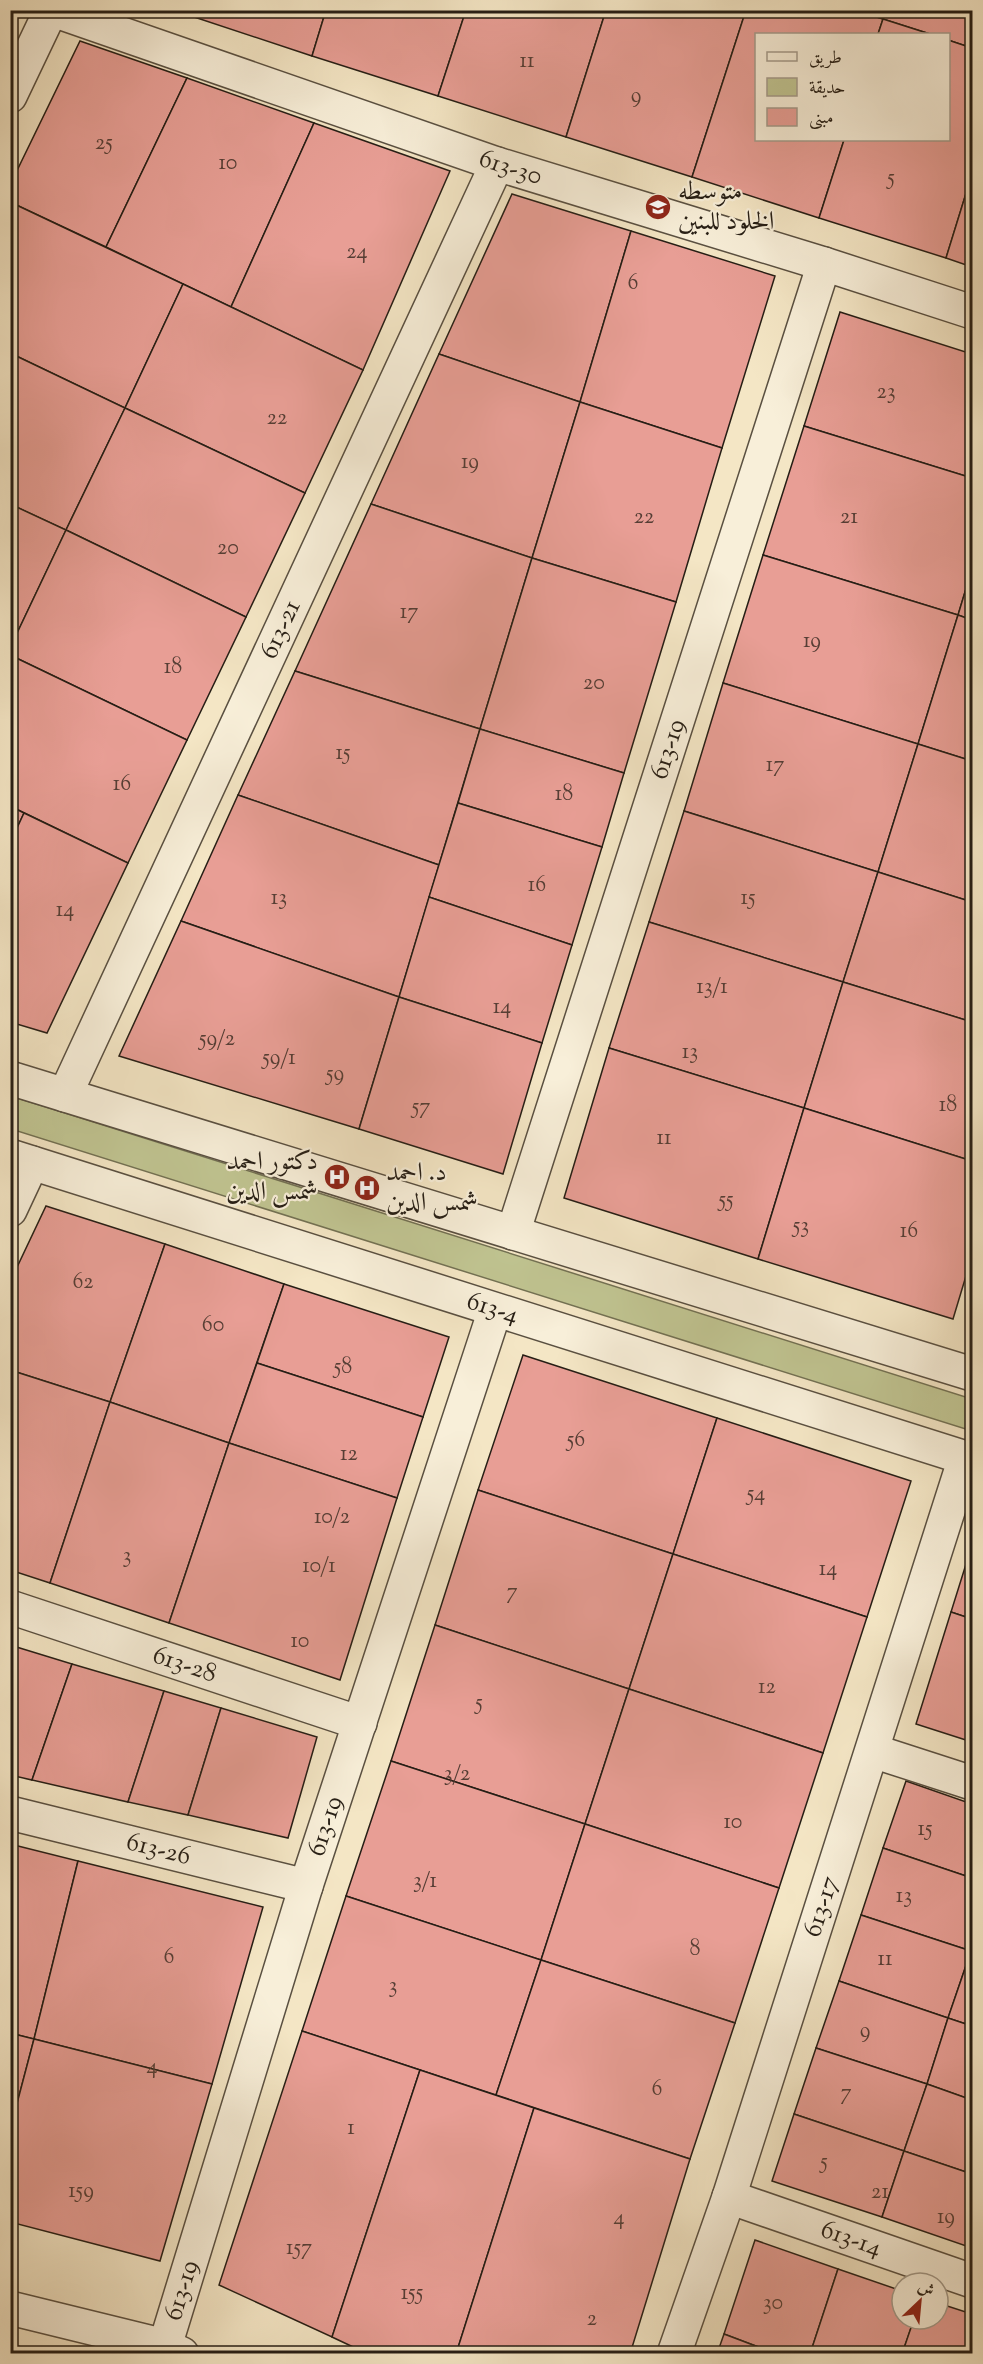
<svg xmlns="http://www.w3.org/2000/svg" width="983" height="2364" font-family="'Sorts Mill Goudy',Amiri,serif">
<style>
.green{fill:#c0c491;stroke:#737153;stroke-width:1.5}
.building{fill:#e89e95;stroke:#261e15;stroke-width:1.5}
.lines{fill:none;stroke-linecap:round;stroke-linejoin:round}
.minor-casing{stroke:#5a5041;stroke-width:36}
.tertiary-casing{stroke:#5a5041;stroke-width:36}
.minor{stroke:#f8efd9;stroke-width:33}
.tertiary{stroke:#f8efd9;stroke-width:33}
.labels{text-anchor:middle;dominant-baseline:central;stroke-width:4.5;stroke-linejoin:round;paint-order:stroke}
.number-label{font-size:22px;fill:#563e35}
.street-label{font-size:26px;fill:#261e15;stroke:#f8efd9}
.poi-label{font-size:26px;fill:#261e15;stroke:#f8efd9;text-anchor:start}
</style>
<rect width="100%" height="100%" fill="#f4e6c5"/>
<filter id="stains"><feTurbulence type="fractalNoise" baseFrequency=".00333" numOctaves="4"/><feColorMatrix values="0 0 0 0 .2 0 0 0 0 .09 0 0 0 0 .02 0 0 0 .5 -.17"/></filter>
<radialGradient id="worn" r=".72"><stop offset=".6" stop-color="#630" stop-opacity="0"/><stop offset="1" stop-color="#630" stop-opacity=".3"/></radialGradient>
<polygon class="green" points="11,1096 972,1399 972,1431 11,1129"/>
<g class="building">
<polygon points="173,10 326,10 312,56"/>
<polygon points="326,10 466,10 438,96 312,56"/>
<polygon points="466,10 606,10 566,137 438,96"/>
<polygon points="606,10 746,10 692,177 566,137"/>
<polygon points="746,10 855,10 883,19 878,34 756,34 756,140 844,140 819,218 692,177"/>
<polygon points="855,10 885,10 883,19"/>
<polygon points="885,10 972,10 972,48 948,40 948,34 930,34 883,19"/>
<polygon points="883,19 930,34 878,34"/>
<polygon points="948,40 972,48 972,174 946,258 819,218 844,140 948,140"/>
<polygon points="80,41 187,78 106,247 10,202 10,185"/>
<polygon points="187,78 314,123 231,307 106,247"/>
<polygon points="314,123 450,171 363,370 231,307"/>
<polygon points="972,174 972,267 946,258"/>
<polygon points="512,194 631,231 580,402 439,354"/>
<polygon points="10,202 183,284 125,408 10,353"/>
<polygon points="631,231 775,276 722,448 580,402"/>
<polygon points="183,284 363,370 305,493 125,408"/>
<polygon points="840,312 972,354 972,478 804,426"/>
<polygon points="10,353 125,408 66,530 10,504"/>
<polygon points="439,354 580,402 532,558 371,504"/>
<polygon points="580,402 722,448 676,602 532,558"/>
<polygon points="125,408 305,493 246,617 66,530"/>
<polygon points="804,426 972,478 972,569 958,615 763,555"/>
<polygon points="10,504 66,530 10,648"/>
<polygon points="371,504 532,558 480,729 295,671"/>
<polygon points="66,530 246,617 187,740 10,655 10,648"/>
<polygon points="763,555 958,615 918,744 723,683"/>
<polygon points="532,558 676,602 624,773 480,729"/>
<polygon points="972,569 972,620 958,615"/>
<polygon points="958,615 972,620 972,761 918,744"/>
<polygon points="10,655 187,740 128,863 10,806"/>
<polygon points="295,671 480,729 439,865 238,795"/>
<polygon points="723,683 918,744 878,872 684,811"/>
<polygon points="480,729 624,773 602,847 458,803"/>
<polygon points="918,744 972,761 972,902 878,872"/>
<polygon points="238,795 439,865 399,997 181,921"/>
<polygon points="458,803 602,847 572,945 429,897"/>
<polygon points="10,806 24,813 10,843"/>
<polygon points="684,811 878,872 843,982 649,922"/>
<polygon points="24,813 128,863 47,1033 10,1022 10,843"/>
<polygon points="878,872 972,902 972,1022 843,982"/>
<polygon points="429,897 572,945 542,1043 399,997"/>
<polygon points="181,921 399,997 359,1129 119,1056"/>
<polygon points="649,922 843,982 804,1108 609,1048"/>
<polygon points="843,982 972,1022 972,1161 804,1108"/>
<polygon points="399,997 542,1043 503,1174 359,1129"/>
<polygon points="609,1048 804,1108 758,1259 564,1198"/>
<polygon points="804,1108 972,1161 972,1256 953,1319 758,1259"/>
<polygon points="46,1206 165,1244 110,1402 10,1370 10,1282"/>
<polygon points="165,1244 284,1284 229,1443 110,1402"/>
<polygon points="284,1284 449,1337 423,1417 257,1363"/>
<polygon points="523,1355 717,1418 673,1554 478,1490"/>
<polygon points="257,1363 423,1417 397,1498 229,1443"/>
<polygon points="10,1370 110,1402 50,1583 10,1570"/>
<polygon points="110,1402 229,1443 169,1623 50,1583"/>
<polygon points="717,1418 911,1481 867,1617 673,1554"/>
<polygon points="229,1443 397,1498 340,1680 169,1623"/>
<polygon points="478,1490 673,1554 629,1689 435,1625"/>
<polygon points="972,1545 972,1619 951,1612"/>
<polygon points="673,1554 867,1617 823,1753 629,1689"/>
<polygon points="951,1612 972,1619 972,1730 969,1741 916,1724"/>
<polygon points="435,1625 629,1689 585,1824 391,1761"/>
<polygon points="10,1645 72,1664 32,1780 10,1775"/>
<polygon points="72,1664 164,1691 128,1802 32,1780"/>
<polygon points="629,1689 823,1753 779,1888 585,1824"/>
<polygon points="164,1691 221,1708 188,1815 128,1802"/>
<polygon points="221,1708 317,1737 288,1838 188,1815"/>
<polygon points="391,1761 585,1824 541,1960 346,1896"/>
<polygon points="906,1781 972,1804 972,1878 883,1848"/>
<polygon points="585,1824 779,1888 735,2023 541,1960"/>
<polygon points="10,1844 78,1861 34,2039 10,2033"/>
<polygon points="883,1848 972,1878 971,1951 861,1915"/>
<polygon points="78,1861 263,1907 212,2084 34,2039"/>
<polygon points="346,1896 541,1960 496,2095 302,2031"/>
<polygon points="861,1915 971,1951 948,2018 839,1981"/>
<polygon points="971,1951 972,1952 972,2026 948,2018"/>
<polygon points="541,1960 735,2023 690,2159 496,2095"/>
<polygon points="839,1981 948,2018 927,2084 816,2048"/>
<polygon points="948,2018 972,2026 972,2100 927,2084"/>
<polygon points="302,2031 420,2070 332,2337 219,2285"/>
<polygon points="10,2033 34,2039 10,2130"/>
<polygon points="34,2039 212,2084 160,2261 10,2222 10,2130"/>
<polygon points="816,2048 927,2084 904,2151 794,2114"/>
<polygon points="420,2070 534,2108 456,2354 368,2354 332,2337"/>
<polygon points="927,2084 972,2100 972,2174 904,2151"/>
<polygon points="534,2108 690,2159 630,2354 456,2354"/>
<polygon points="794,2114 904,2151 882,2217 772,2181"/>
<polygon points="904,2151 972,2174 972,2248 882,2217"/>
<polygon points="755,2240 838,2269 810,2354 777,2354 724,2334"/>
<polygon points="838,2269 902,2291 902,2319 914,2319 902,2354 810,2354"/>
<polygon points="938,2303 972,2314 972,2354 902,2354 914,2319 938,2319"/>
<polygon points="724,2334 777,2354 717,2354"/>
<polygon points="10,2344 48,2354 10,2354"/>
</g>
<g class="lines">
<g class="minor-casing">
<g id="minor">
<path id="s1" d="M53 10 497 164 824 264 972 312"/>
<path id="s2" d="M65 1095 497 164"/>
<polyline points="10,1210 32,1163"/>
<path id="s3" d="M513 1233 824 264"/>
<path id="s4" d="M10 1607 360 1723"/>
<polyline points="873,1751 972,1783"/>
<path id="s5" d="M10 1813 306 1886"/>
<path id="s6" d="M729 2197 972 2281"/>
<path id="s7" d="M165 2346 306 1886 495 1310"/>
<path id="s8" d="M674 2354 729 2197 965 1458"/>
</g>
</g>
<g class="tertiary-casing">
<g id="tertiary">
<polyline points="10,96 51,10"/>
<polyline points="10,1078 972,1374"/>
<path id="s9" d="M10 1156 972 1460"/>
<polyline points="10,2308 165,2346 182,2354"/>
</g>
</g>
<use href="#minor" class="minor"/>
<use href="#tertiary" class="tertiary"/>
</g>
<defs>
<g id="school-disc" transform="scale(1.35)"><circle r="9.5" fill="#8f2418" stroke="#f8efd9"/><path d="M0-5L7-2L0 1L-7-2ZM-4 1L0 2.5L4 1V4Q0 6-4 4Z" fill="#fff"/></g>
<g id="hospital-disc" transform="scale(1.35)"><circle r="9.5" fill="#8f2418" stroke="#f8efd9"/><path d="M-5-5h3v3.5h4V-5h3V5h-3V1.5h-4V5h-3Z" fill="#fff"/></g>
</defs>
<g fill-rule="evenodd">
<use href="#school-disc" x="658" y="207"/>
<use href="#hospital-disc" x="337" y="1177"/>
<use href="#hospital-disc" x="367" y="1188"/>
</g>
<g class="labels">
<g class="number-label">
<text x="527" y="62">11</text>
<text x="636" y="97">9</text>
<text x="104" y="144">25</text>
<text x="228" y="164">10</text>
<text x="891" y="179">5</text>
<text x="357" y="253">24</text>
<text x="633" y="284">6</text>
<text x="886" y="393">23</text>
<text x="277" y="419">22</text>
<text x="470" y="463">19</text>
<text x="644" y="518">22</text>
<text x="849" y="518">21</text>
<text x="228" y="549">20</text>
<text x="409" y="613">17</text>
<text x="812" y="642">19</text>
<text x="173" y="668">18</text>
<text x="594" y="684">20</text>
<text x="343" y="754">15</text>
<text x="775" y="766">17</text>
<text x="122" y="785">16</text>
<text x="564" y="795">18</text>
<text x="537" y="886">16</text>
<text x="279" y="899">13</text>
<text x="748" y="899">15</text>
<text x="65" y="911">14</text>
<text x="712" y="988">13/1</text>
<text x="502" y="1008">14</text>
<text x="217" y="1040">59/2</text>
<text x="690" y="1053">13</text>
<text x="279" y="1059">59/1</text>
<text x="335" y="1075">59</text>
<text x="948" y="1106">18</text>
<text x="421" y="1108">57</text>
<text x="664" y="1139">11</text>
<text x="726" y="1201">55</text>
<text x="801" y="1227">53</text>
<text x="909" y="1232">16</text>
<text x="83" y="1283">62</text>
<text x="213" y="1326">60</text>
<text x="343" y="1368">58</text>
<text x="576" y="1441">56</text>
<text x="349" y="1455">12</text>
<text x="756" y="1495">54</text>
<text x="332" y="1518">10/2</text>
<text x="127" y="1557">3</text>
<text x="319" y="1567">10/1</text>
<text x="828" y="1570">14</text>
<text x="512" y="1593">7</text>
<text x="300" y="1642">10</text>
<text x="767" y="1688">12</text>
<text x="479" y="1704">5</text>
<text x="457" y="1775">3/2</text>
<text x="733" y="1823">10</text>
<text x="925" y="1830">15</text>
<text x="425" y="1882">3/1</text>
<text x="904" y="1897">13</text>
<text x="695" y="1950">8</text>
<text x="169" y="1958">6</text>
<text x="885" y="1960">11</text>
<text x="393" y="1987">3</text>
<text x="865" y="2032">9</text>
<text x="152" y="2068">4</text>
<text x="657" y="2090">6</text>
<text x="846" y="2094">7</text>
<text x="351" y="2129">1</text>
<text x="824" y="2163">5</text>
<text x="81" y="2192">159</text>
<text x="880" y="2193">21</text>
<text x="946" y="2218">19</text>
<text x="619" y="2219">4</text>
<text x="299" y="2249">157</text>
<text x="412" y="2294">155</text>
<text x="773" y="2304">30</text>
<text x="592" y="2320">2</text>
</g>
<g class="street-label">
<text stroke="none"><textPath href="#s1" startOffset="484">613-30</textPath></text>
<text stroke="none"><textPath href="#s2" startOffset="513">613-21</textPath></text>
<text stroke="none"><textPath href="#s3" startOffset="508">613-19</textPath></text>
<text stroke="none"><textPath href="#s9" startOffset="506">613-4</textPath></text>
<text stroke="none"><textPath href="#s4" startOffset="184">613-28</textPath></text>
<text stroke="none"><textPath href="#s7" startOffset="544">613-19</textPath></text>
<text stroke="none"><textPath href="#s5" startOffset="153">613-26</textPath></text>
<text stroke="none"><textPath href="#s8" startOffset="471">613-17</textPath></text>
<text stroke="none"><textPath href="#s6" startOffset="129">613-14</textPath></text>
<text stroke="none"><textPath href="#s7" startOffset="58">613-19</textPath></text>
</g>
<g class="poi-label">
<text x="678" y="192">متوسطه<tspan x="678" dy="30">الخلود للبنين</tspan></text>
<text x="318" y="1162" text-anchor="end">دكتور احمد<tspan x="318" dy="30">شمس الدين</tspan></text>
<text x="386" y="1173">د. احمد<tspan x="386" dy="30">شمس الدين</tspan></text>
</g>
</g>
<rect width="983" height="2364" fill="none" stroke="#f4e6c5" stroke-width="36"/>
<rect x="12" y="12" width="959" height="2340" fill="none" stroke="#261e15" stroke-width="3"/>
<rect x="18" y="18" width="947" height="2328" fill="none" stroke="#261e15" stroke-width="1.5"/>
<rect x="755" y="33" width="195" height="108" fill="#f8efd9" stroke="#a49b8b" stroke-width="1.5"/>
<rect x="767" y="52" width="30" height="9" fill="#f8efd9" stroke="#a49b8b" stroke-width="1.5"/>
<text x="809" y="63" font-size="18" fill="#261e15">طريق</text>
<rect x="767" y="78" width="30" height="18" fill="#c0c491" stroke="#a49b8b" stroke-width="1.5"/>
<text x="809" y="93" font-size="18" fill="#261e15">حديقة</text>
<rect x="767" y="108" width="30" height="18" fill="#e89e95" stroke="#a49b8b" stroke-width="1.5"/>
<text x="809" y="123" font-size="18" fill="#261e15">مبنى</text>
<g transform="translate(920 2301) rotate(26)"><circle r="28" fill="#f8efd9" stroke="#a49b8b" stroke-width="1.5"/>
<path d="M0-4.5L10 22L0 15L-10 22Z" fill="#8f2418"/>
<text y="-9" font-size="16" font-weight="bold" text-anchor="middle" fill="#261e15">ش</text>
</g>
<rect width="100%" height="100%" filter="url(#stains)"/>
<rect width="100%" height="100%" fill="url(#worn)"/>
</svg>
